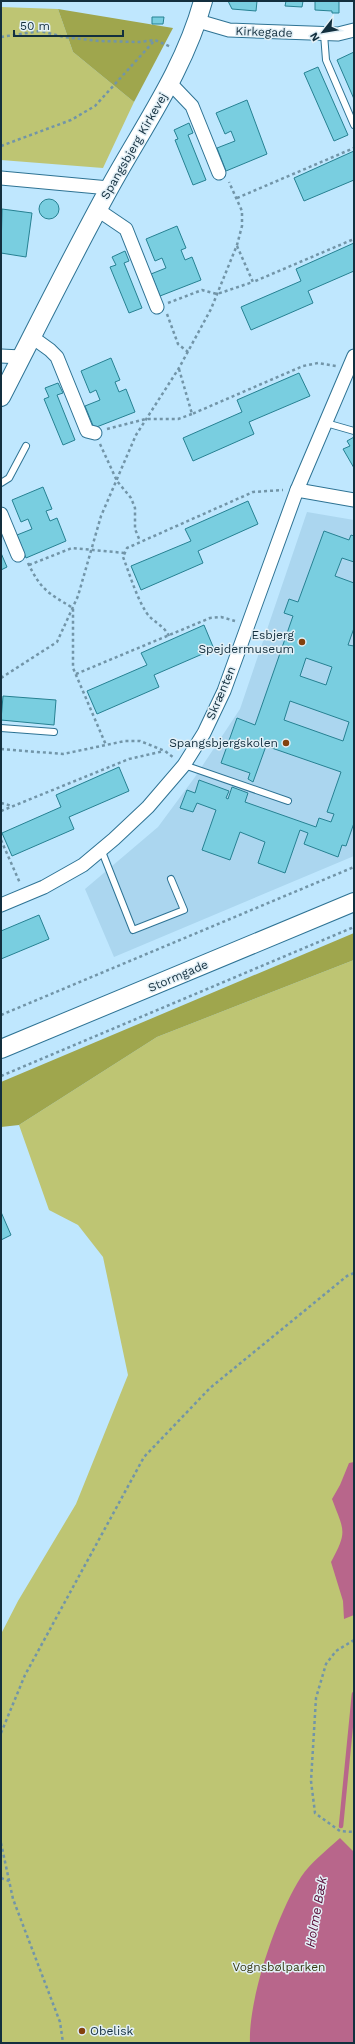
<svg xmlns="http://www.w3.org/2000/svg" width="355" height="2044" font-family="'Work Sans',sans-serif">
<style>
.built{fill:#abd6ef}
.green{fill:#bec573}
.forest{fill:#9fa64d}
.water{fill:#b8668b}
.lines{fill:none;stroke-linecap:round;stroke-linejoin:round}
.stream{stroke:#b8668b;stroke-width:4.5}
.building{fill:#79cee0;stroke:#268192;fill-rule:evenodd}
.lane-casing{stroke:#2e7394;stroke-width:8}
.street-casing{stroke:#2e7394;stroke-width:15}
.secondary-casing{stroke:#2e7394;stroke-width:20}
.path{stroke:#7295a8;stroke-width:2.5;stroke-dasharray:3 3;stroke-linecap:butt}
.lane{stroke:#fff;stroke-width:6}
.street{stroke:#fff;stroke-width:13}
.secondary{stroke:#fff;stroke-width:18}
.poi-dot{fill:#83410d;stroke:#e3f0f7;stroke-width:1.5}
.labels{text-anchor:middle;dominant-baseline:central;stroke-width:3;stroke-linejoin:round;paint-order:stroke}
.street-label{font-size:12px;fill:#132f3e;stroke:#e3f0f7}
.poi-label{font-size:12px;fill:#132f3e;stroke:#e3f0f7;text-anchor:end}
.park-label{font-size:12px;fill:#363912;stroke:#e3f0f7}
.water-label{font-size:13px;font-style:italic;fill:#580b36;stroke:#e3f0f7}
</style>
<rect width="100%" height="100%" fill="#bfe7fe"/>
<polygon class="built" points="307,512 354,520 354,856 114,957 85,889 158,827 195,777 240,709"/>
<g class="green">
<polygon points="1,7 58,9 73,52 134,102 103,168 1,160"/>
<polygon points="354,960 354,2043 1,2043 1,1634 18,1601 76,1504 128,1375 103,1257 78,1225 49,1210 19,1125 157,1037"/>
</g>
<g class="forest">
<polygon points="58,9 173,28 134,102 73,52"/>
<polygon points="354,933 354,960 157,1037 19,1125 1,1127 1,1082"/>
</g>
<g class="water">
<path d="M354 1462V1615L344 1619 343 1601 331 1562C348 1531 344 1531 332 1499L340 1485 349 1463Z"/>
<path d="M340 1838 354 1852V2043H250C248 1999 277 1914 301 1877 311 1862 327 1850 340 1838Z"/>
</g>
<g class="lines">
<polyline class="stream" points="341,1826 354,1694"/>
</g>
<g class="building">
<polygon points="228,1 257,1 256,11 232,9"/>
<polygon points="286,1 303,1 302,7 285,6"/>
<polygon points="315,1 339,1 339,13 332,13 332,11 315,10"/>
<polygon points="152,17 164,17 163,24 152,24"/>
<polygon points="354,52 354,99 337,60"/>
<polygon points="318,67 348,135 334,141 304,73"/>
<polygon points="247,100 267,154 226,171 217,148 235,141 231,131 225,134 216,113"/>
<polygon points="189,123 193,133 188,135 206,180 193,185 175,140 178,139 174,130"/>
<polygon points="354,151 354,180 304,201 294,178"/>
<circle cx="49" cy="209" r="10"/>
<polygon points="2,209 32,213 26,257 1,253"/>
<polygon points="177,226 186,248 181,250 185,260 192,257 201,280 160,296 151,274 166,268 162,258 155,261 146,239"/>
<polygon points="354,243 354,271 308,291 313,303 251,330 241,307 301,281 296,269"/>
<polygon points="125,251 129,261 124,263 142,308 129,313 110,267 116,265 112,257"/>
<polygon points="111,358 120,380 115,382 119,392 126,389 135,412 94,428 85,406 100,400 96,390 90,393 81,371"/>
<polygon points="299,373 310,396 249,422 254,434 193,461 183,438 242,412 237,400"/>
<polygon points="58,383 63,393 57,395 75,440 63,445 44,399 49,397 45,388"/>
<polygon points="354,437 354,468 343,449 350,446 347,441"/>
<polygon points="43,487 52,509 46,511 50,521 57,518 66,541 26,558 17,535 32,529 28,519 21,522 12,500"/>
<polygon points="248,501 258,524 198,551 203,563 141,590 131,566 191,541 185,529"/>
<path d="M324 531 349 540 351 535 354 536V562L342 558 335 576 354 583V628L348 645 354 646V823L346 846 342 845 338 857 304 844 308 833 300 830 285 873 258 863 265 842 240 832 230 860 202 850 216 810 197 803 193 812 180 808 187 790 195 793 199 780 229 791 226 798 228 799 232 787 248 793 245 802 316 827 319 818 331 822 334 814 327 812 341 772 266 746 253 782 248 779 250 773 221 763 237 718 255 725 293 616 284 613 289 599 298 602ZM306 658 332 667 326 685 300 676ZM290 701 349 722 343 741 284 720Z"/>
<polygon points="1,553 7,567 1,570"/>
<polygon points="204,625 214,649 154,675 159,687 97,714 87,691 147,665 141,653"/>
<polygon points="3,696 56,700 54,725 1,720"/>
<polygon points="119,767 129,791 69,817 74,829 12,856 2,833 61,807 56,795"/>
<polygon points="39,915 49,939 1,959 1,931"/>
<polygon points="1,1212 11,1235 1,1240"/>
</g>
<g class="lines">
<g class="lane-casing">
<g id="lane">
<polyline points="324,34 326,60 354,125"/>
<polyline points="326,423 354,431"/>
<polyline points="1,483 9,478 26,446"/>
<polyline points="1,728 54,732"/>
<polyline points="184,765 288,801"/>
<polyline points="101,849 133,930 184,910 171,879"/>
</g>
</g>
<g class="street-casing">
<g id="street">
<polyline points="198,21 229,30 338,34 354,30"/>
<polyline points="170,83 192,106 219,173"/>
<polyline points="1,178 109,188"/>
<polyline points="98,210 126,229 157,307"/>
<polyline points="32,337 50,350 57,357 87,431 95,433"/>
<polyline points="1,356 21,357"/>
<polyline points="297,490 354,500"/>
<polyline points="1,514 18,555"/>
<polyline points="1,905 44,887 83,865 114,839 148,807 184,765 204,733 224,691 297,490 354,356"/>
</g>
</g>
<g class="secondary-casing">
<g id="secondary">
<path d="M1 397C37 327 72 256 110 187 143 127 185 68 203 1"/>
<polyline points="1,1049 354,902"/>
</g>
</g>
<g class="path">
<polyline points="1,37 40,31 64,37 99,41 139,42 155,40"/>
<polyline points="1,146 71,120 95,106 155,40 171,47"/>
<polyline points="237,198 354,148"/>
<polyline points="237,246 253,282 354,239"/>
<polyline points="168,303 202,290 217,294 253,282"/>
<polyline points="167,314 178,344 188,352"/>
<polyline points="179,369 192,414 303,366 318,363 336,366"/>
<polyline points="107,429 146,419 178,419 192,414"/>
<polyline points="100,444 117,481 131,498 135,508 135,529 140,541"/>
<path d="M28 563C41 590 48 593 73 608V668L106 745"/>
<polyline points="29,565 72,548 125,553"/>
<path d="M169 636C163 624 152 622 146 612 136 596 130 575 123 557L127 548 253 492 283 490"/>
<polyline points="76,674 210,618 221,617 235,621"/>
<polyline points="1,678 57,642 78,596 101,516 136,435 179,368 211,309 237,245 242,226 242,211 229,182"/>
<polyline points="1,749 63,754 125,741 140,741 165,751 174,758"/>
<polyline points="1,803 12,806"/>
<polyline points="1,811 129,759 164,751"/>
<polyline points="1,840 20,883"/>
<polyline points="1,1015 354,867"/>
<polyline points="1,1076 354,927"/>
<polyline points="354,1640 336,1651 326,1664 316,1698 311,1781 315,1813 340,1831 354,1832"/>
<polyline points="1,1733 25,1675 144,1457 210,1388 347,1276 354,1273"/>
<polyline points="1,1843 13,1899 60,2022 63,2043"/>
<polyline points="1,1878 9,1881"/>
</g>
<use href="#lane" class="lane"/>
<use href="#street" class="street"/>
<use href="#secondary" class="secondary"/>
</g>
<g class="poi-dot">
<circle cx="302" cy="642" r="4"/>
<circle cx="286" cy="743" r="4"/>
<circle cx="82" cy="2031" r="4"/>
</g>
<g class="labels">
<g class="street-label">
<text transform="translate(264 32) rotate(2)">Kirkegade</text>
<text transform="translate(134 146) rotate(-60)">Spangsbjerg Kirkevej</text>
<text transform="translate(221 693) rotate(-67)">Skrænten</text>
<text transform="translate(178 976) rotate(-23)">Stormgade</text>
</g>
<g class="poi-label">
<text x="294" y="635">Esbjerg<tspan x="294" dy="14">Spejdermuseum</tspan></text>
<text x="278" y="743">Spangsbjergskolen</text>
<text x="90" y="2031" text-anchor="start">Obelisk</text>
</g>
<g class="park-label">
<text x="279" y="1967">Vognsbølparken</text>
</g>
<g class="water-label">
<text transform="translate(316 1912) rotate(-80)">Holme Bæk</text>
</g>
</g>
<rect width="355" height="2044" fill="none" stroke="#132f3e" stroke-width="4"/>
<g transform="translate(323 32) rotate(239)" stroke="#e3f0f7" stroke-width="3" paint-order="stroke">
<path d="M0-3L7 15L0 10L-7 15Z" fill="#132f3e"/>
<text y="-6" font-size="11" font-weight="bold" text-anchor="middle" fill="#132f3e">N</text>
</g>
<path d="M14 30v6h109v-6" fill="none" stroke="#132f3e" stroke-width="2"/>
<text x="20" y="30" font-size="12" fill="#132f3e" stroke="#e3f0f7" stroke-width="3" paint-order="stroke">50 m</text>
</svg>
